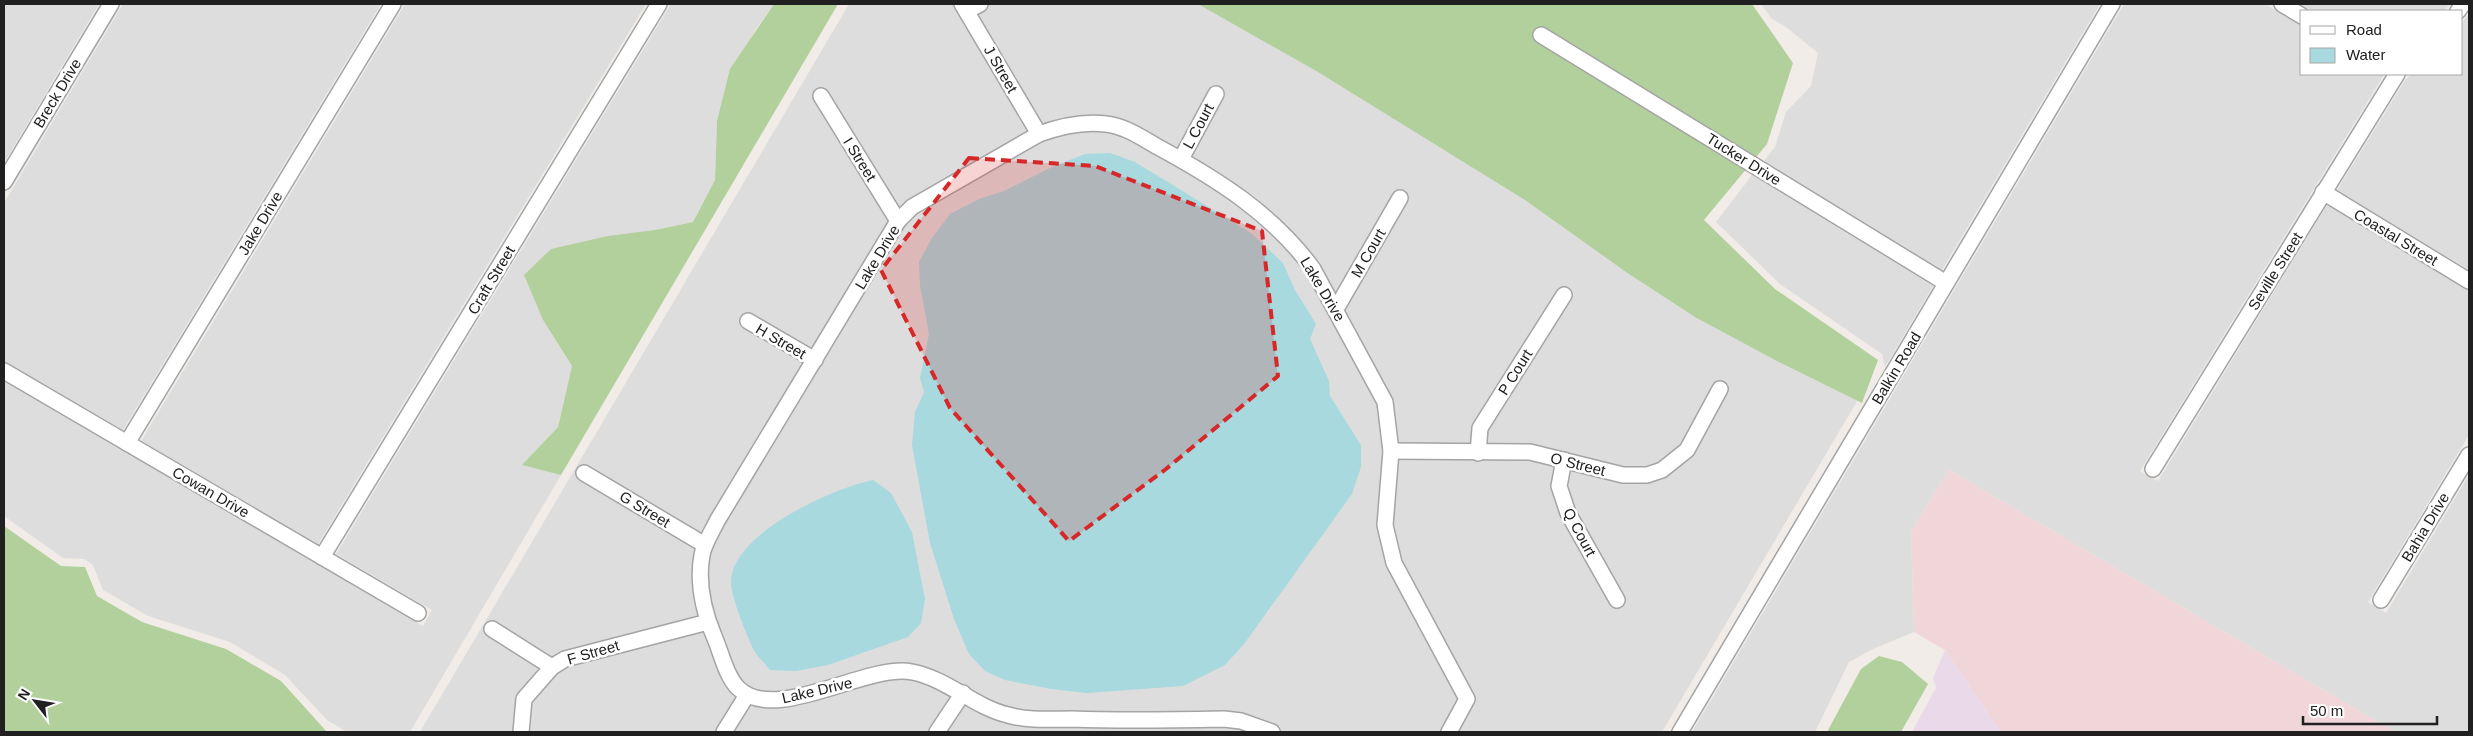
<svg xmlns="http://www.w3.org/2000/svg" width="2473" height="736" font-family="Helvetica,sans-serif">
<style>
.residential{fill:#dedddd}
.commercial{fill:#f1d6d9}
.industrial{fill:#ead9e9}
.forest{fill:#b2d09b}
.water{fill:#a7d9de}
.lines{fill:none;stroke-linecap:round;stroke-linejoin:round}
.street-casing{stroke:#a4a4a4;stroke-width:18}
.street{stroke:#fff;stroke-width:15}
.marked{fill:#d62828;fill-opacity:0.2;stroke:#d62828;stroke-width:4;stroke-dasharray:10 6;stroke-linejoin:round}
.labels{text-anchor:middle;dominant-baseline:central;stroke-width:5;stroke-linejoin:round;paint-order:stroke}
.street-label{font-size:15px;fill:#202020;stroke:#fff}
</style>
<rect width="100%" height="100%" fill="#f1ece7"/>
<g class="residential">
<polygon points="4,4 99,4 4,163"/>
<polygon points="123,4 381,4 123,430 4,361 4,203"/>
<polygon points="405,4 646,4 318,544 141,441"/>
<polygon points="671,4 774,4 754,32 717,121 715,180 693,222 655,230 543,320 572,366 558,427 523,465 561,475 410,732 347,732 327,720 285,675 230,642 148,616 103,590 93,565 84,559 63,558 4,516 4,381 423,626 432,610 336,554"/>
<polygon points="849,4 1205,4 1863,391 1662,732 420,732"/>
<polygon points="1761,4 2100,4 1942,270 1764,161 1775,147 1786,112 1811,86 1818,53 1786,27 1771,18"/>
<polygon points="2124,4 2265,4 2302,26 2302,74 2384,75 2140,471 2158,481 2327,205 2469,291 2469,435 2368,602 2386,613 2469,475 2469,732 2395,732 1949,470 1911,531 1914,632 1873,649 1849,662 1815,732 1692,732"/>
<polygon points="2300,4 2450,4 2444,11 2312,11"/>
<polygon points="2469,13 2469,270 2337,190 2406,79 2412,74 2462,74 2462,23"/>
<polygon points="1752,175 1933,286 1885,367 1882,354 1780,284 1716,222"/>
</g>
<polygon class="commercial" points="1949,470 2395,732 2001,732 1945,650 1914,632 1911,531"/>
<polygon class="industrial" points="1945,650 2001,732 1912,732 1936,688 1933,678"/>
<g class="forest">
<polygon points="774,4 838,4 561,475 522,465 558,427 572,366 543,320 524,275 551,249 608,236 655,230 693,222 715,180 717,121 730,69"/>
<polygon points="1198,4 1752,4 1793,63 1767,144 1704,220 1775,289 1878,360 1862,403 1775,360 1695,317 1626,272 1525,200 1318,72"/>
<polygon points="4,526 61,566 85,567 97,596 142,622 226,649 281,681 327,732 4,732"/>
<polygon points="1879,656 1902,662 1928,684 1901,732 1827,732 1861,669"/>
</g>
<g class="water">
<polygon points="1110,153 1135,162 1251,233 1283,263 1295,290 1316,324 1310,339 1329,381 1330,396 1361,445 1361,467 1352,494 1244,644 1225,665 1183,686 1087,693 1051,689 1005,680 985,671 969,654 954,619 930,543 912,445 915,412 924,392 920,378 929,334 920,285 919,262 932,238 950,214 979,199 1004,191 1052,167 1085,154"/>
<path d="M873 480 891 493 912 532 925 599 921 623 908 637 828 665 796 671 770 670C765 664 759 658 755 652 748 640 731 596 731 583 730 534 833 488 873 480Z"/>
</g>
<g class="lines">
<g class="street-casing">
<g id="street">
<polyline points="962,4 1039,134"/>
<polyline points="2282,4 2302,16"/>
<polyline points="967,11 980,4"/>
<polyline points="2458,11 2463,4"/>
<polyline points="1541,35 1946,283"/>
<polyline points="821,96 898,221"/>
<polyline points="1181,159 1216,94"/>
<polyline points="4,182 111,4"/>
<polyline points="2323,192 2469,281"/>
<polyline points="1336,309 1400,198"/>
<polyline points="748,321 815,360"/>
<polyline points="4,371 418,613"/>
<polyline points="127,443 393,4"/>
<polyline points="1391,451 1530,452 1623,475 1647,475 1662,470 1687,450 1720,389"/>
<polyline points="1478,453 1480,428 1564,295"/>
<polyline points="1564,460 1559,486 1568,513 1617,600"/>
<polyline points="2153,469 2397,74"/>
<polyline points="584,473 705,545"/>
<polyline points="322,557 659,4"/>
<polyline points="2381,600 2469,455"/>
<polyline points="492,629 552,667"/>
<polyline points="521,732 524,699 552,667 565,659 708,622"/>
<polyline points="724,732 747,695"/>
<polyline points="937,732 963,693"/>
<path d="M1272 732 1241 721 1224 719C1173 720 1123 721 1072 719 1051 719 1029 721 1008 715 974 707 948 679 912 672 866 663 775 725 738 688 726 676 721 652 714 636 704 612 697 582 702 555 704 543 712 532 717 521L898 221 912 207 1039 134C1061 126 1083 121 1106 124 1125 126 1142 138 1158 147 1217 179 1273 214 1313 269L1385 402 1391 451 1385 525 1394 563 1467 699 1449 732"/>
<polyline points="1680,732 2112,4"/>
</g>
</g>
<use href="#street" class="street"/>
</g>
<path class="marked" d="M969 158 1095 166 1262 231 1278 376 1166 469 1069 541 950 408 881 270Z"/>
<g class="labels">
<g class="street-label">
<text transform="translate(1001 69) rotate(60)">J Street</text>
<text transform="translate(57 93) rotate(-59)">Breck Drive</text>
<text transform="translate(1198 126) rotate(-62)">L Court</text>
<text transform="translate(860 159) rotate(58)">I Street</text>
<text transform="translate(1744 159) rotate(32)">Tucker Drive</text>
<text transform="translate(260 223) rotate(-59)">Jake Drive</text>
<text transform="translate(2396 237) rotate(31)">Coastal Street</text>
<text transform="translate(1368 253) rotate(-60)">M Court</text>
<text transform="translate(877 257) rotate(-59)">Lake Drive</text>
<text transform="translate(2275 271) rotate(-58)">Seville Street</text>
<text transform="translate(491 280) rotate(-59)">Craft Street</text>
<text transform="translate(1323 289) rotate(59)">Lake Drive</text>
<text transform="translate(781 341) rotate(30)">H Street</text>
<text transform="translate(1896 368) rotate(-59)">Balkin Road</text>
<text transform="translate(1515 372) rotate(-58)">P Court</text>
<text transform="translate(1578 464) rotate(14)">O Street</text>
<text transform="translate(211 492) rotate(30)">Cowan Drive</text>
<text transform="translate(645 509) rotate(31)">G Street</text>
<text transform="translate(2425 527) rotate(-59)">Bahia Drive</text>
<text transform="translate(1580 532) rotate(62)">Q Court</text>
<text transform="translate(593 652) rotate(-16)">F Street</text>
<text transform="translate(817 690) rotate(-13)">Lake Drive</text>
</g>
</g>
<rect width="2473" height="736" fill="none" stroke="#202020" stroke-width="10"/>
<rect x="2300" y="10" width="162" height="65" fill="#ffffff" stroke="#a6a6a6"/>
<rect x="2310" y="26" width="25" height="8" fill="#ffffff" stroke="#a6a6a6"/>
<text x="2346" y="35" font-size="15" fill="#202020">Road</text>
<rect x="2310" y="48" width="25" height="15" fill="#a7d9de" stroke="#a6a6a6"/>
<text x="2346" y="60" font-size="15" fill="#202020">Water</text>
<g transform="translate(35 701) rotate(301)" stroke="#ffffff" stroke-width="4" paint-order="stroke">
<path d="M0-4L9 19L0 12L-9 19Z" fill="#202020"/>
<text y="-8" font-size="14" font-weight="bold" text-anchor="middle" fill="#202020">N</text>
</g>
<path d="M2303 716v8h134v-8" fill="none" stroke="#202020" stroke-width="2.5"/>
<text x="2310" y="716" font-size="15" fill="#202020" stroke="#ffffff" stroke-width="4" paint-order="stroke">50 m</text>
</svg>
